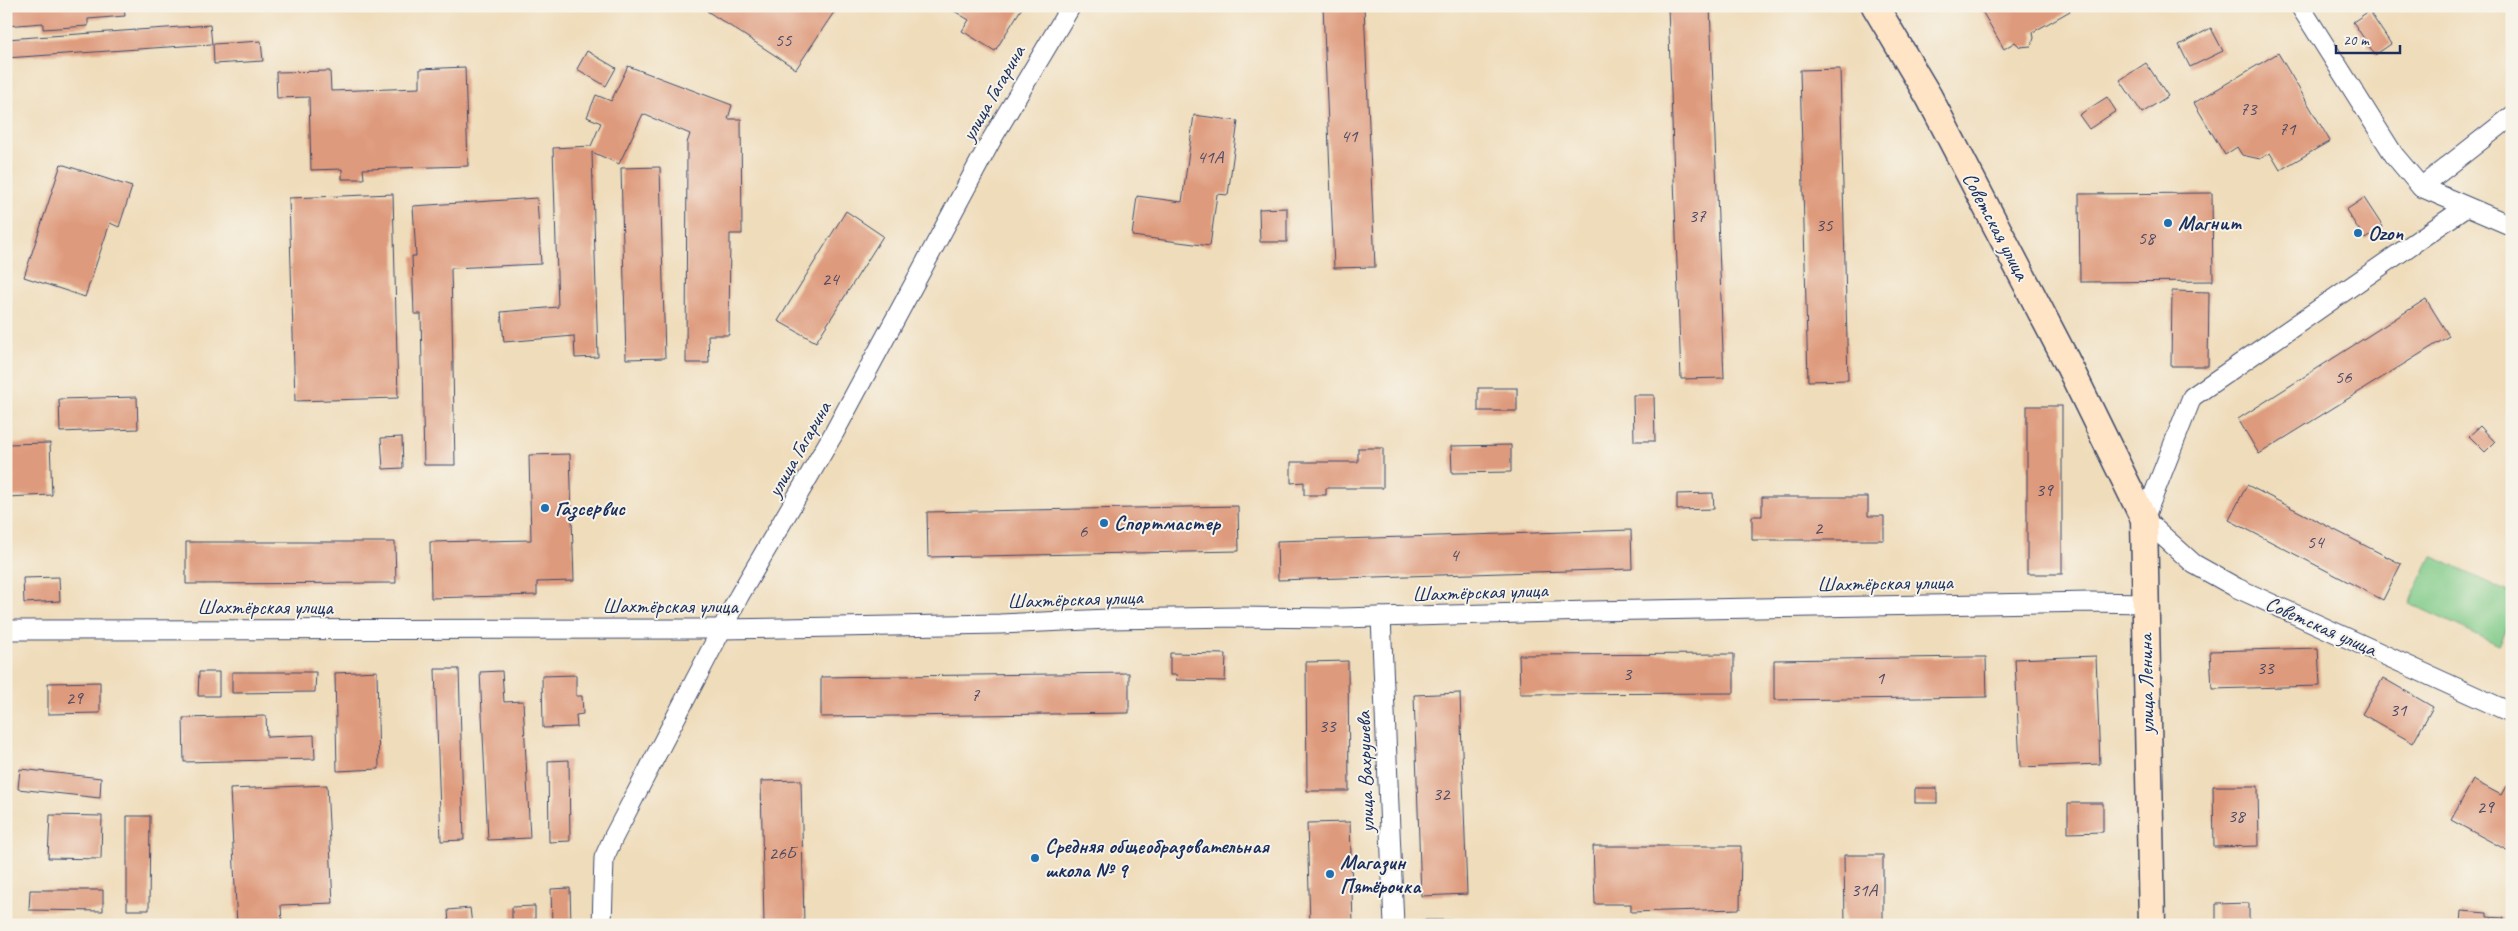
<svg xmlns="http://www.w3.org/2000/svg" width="2518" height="931" font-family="Caveat,sans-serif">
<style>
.green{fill:#80cb89;stroke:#4e7d74}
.building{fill:#de9a7b}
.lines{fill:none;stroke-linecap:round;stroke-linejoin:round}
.minor-casing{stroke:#3b496c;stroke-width:21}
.secondary-casing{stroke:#3b496c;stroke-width:29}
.minor{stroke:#fff;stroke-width:19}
.secondary{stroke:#ffe4c6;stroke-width:26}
.poi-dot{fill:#1f6fb2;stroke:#f7f3e8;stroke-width:2}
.labels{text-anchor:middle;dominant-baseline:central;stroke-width:4;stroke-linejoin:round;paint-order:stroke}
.number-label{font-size:19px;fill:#4c4a65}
.street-label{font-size:21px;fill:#1b2f5e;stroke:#f7f3e8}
.poi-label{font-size:21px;font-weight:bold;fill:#1b2f5e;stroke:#f7f3e8;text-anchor:start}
</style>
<rect width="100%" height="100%" fill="#f7f3e8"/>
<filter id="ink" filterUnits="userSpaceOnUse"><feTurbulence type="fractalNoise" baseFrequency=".02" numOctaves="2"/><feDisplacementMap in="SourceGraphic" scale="10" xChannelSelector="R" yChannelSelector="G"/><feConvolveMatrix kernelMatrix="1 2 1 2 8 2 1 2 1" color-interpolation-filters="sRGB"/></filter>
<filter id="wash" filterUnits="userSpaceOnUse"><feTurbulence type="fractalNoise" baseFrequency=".0096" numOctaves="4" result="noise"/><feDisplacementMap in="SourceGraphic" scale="20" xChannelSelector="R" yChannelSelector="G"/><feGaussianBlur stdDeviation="1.12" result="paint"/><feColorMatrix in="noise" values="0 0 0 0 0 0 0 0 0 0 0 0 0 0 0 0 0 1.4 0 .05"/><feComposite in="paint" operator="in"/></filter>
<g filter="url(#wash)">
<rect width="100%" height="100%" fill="#efdcba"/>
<polygon class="green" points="2432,556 2512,594 2512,619 2499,645 2409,603"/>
<g id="blocks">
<g class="building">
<polygon points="6,6 124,6 125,16 88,19 88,26 43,29 43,23 6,26"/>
<polygon points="711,6 838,6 796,69 707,11"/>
<polygon points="946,6 1023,6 995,51 962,31 969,20"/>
<polygon points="1323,6 1364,6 1375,267 1334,268"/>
<polygon points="1668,6 1710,6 1724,378 1681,379"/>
<polygon points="1979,6 2068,6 2070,11 2033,32 2034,38 2031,46 2020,47 2015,42 2004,49"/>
<polygon points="2369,11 2391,44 2375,55 2353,22"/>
<polygon points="210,25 212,44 6,58 6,39"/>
<polygon points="2211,28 2223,51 2190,67 2179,45"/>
<polygon points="261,41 263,61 214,64 213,44"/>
<polygon points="587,51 616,68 606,86 577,69"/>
<polygon points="2278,53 2330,141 2280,170 2270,153 2260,159 2242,155 2237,147 2225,155 2194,103"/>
<polygon points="2146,63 2168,96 2142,113 2120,80"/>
<polygon points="628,66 732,105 728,119 741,119 742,234 730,234 729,335 708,335 709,363 686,363 687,143 690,134 643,114 619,164 592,152 598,357 575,358 574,336 504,342 501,312 558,307 553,148 591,146 601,123 587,117 596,95 611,101"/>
<polygon points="465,67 468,166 363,169 364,179 342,179 342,169 311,170 309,97 277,98 276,72 330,71 331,91 420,88 420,69"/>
<polygon points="1840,69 1848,380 1808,381 1800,70"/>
<polygon points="2107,97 2116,111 2089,129 2079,115"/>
<polygon points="1194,115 1238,121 1228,195 1217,194 1210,246 1132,236 1137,196 1182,202"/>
<polygon points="61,164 132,187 119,227 110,223 85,297 24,277"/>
<polygon points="660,167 665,358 626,359 621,168"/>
<polygon points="2212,193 2213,281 2080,282 2079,194"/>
<polygon points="393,194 398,398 295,401 289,198"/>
<polygon points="537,198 541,264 451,268 455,465 424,465 421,314 414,314 412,256 416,256 413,206"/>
<polygon points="2364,198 2383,227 2365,239 2346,210"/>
<polygon points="1287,208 1287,242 1260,242 1259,209"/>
<polygon points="846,211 883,236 816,342 778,321"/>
<polygon points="2172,291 2209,292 2208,366 2171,366"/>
<polygon points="2426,299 2449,336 2259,454 2238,419"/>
<rect x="1478" y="388" width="39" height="23"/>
<polygon points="1633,395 1654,395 1655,441 1634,441"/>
<polygon points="137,397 138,429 60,432 59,399"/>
<rect x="2027" y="406" width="35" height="168"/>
<polygon points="2480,426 2495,442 2485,452 2469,436"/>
<polygon points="402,437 403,468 383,469 381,438"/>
<polygon points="50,443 52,495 6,497 6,444"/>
<polygon points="1511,445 1511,472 1452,473 1451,446"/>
<polygon points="1358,448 1383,448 1383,488 1326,488 1326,495 1304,495 1304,482 1291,483 1291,462 1358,462"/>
<polygon points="570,454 574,581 537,582 537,595 431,598 430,542 531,540 529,455"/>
<polygon points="2247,485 2401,564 2383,600 2229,520"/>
<polygon points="1713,493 1714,509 1677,510 1677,494"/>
<polygon points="1762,497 1868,497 1868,516 1884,516 1884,540 1752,540 1752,516 1762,516"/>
<polygon points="1238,506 1239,551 928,557 927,512"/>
<polygon points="1631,530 1632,569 1278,580 1277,541"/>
<polygon points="186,542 395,542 396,583 186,584"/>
<polygon points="59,577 60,601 24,603 23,578"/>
<polygon points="2318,648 2320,686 2212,689 2210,651"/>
<polygon points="1170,653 1226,654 1225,681 1176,680 1177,675 1170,675"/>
<polygon points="1734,654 1734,693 1520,694 1519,655"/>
<polygon points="2096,656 2100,764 2020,767 2015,659"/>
<polygon points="1968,657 1986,657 1987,697 1774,700 1774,660"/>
<polygon points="1348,661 1349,791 1307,791 1306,662"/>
<polygon points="435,669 459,669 464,840 441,841"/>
<polygon points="377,671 379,769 337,771 335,673"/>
<polygon points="502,671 504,702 523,701 530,838 488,840 480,672"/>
<polygon points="199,672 219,672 219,696 198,696"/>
<polygon points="232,672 316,672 315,692 232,693"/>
<polygon points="1129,673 1129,713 821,717 821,677"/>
<polygon points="576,675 576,696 582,696 583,714 576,715 577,727 543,728 542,676"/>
<polygon points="2383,678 2433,707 2413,743 2362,714"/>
<polygon points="100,682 100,713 48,714 48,683"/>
<polygon points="1460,693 1467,894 1421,896 1414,695"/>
<polygon points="266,716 267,737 314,735 315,759 184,762 183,718"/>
<polygon points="569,760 570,841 549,842 548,761"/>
<polygon points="20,769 101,778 100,798 18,789"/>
<polygon points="801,780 804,925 764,925 761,781"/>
<polygon points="2473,780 2501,795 2506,786 2512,789 2512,853 2451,820"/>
<polygon points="327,785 333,903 281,905 282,925 237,925 230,789"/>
<polygon points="2213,786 2258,786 2259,846 2214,847"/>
<rect x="1915" y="788" width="22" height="15"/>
<polygon points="2068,803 2103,803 2103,832 2068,833"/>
<polygon points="50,815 102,816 101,859 48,858"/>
<polygon points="127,816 150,816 149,910 127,910"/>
<polygon points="1350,822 1353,925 1310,925 1307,823"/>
<polygon points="1593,846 1741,846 1740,909 1631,912 1631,904 1595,904"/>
<polygon points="1844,855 1883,855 1883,925 1845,925"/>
<polygon points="570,888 571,925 552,925 551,889"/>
<polygon points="30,890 103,890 103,911 29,910"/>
<polygon points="2249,903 2249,925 2216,925 2216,904"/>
<polygon points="535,906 535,925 512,925 512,907"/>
<polygon points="470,908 472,925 449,925 448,910"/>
<polygon points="2461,911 2487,913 2487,917 2504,918 2504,925 2460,925"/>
<polygon points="1422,920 1461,920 1462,925 1422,925"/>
</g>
</g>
</g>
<g filter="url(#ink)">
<use href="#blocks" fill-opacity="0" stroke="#3b496c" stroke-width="1"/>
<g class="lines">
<g class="minor-casing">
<g id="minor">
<polyline points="2300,6 2394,155 2421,187 2512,226"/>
<polyline points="2421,187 2512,116"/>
<polyline points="2466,207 2192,397 2144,519 2194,564 2237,588 2512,713"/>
<polyline points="1381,617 1394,925"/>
<polyline points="6,630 722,629 1000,624 1108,619 1239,617 1341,618 1590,611 2090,602 2144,603"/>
<polyline points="602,925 604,858 614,836 739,596 834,433 993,137 1071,6"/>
</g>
</g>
<g class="secondary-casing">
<polyline id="secondary" points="1875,6 1929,97 2065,358 2144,519 2152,925"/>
</g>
<use href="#minor" class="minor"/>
<use href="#secondary" class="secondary"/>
</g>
</g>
<g class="poi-dot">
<circle cx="2168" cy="223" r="5"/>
<circle cx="2358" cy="233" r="5"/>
<circle cx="545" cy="508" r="5"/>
<circle cx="1104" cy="523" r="5"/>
<circle cx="1035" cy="858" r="5"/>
<circle cx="1330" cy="874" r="5"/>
</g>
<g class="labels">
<g class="number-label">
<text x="783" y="40">55</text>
<text x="2248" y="109">73</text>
<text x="2287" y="129">71</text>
<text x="1349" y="136">41</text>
<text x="1210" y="157">41А</text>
<text x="1697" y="216">37</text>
<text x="1824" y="225">35</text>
<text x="2146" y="238">58</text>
<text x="830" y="279">24</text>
<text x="2343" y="377">56</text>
<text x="2044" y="490">39</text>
<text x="1818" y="528">2</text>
<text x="1083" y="531">6</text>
<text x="2315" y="542">54</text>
<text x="1454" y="555">4</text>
<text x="2265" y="668">33</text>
<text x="1627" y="674">3</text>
<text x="1880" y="678">1</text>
<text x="975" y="695">7</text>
<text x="74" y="698">29</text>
<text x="2398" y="710">31</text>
<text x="1327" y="726">33</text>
<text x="1441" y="794">32</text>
<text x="2485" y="807">29</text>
<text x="2236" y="816">38</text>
<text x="782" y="853">26Б</text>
<text x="1864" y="890">31А</text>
</g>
<g class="street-label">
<text transform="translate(993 93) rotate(-60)">улица Гагарина</text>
<text transform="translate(1996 226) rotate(62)">Советская улица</text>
<text transform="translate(799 449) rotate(-60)">улица Гагарина</text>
<text transform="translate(1885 583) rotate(-1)">Шахтёрская улица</text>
<text transform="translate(1480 592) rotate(-2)">Шахтёрская улица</text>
<text transform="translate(1075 599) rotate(-2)">Шахтёрская улица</text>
<text x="670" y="606">Шахтёрская улица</text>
<text x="265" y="607">Шахтёрская улица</text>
<text transform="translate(2321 626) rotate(24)">Советская улица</text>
<text transform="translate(2146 684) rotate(-91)">улица Ленина</text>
<text transform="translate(1365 772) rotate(-92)">улица Вахрушева</text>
</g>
<g class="poi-label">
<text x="2178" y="223">Магнит</text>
<text x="2368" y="233">Ozon</text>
<text x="555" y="508">Газсервис</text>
<text x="1114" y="523">Спортмастер</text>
<text x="1045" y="846">Средняя общеобразовательная<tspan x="1045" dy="24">школа № 9</tspan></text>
<text x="1340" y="862">Магазин<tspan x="1340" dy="24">Пятёрочка</tspan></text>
</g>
</g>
<rect width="2518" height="931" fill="none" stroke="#f7f3e8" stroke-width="25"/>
<path d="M2336 45v8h64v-8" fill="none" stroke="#1b2f5e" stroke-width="2.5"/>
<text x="2343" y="45" font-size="15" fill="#1b2f5e" stroke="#f7f3e8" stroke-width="4" paint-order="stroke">20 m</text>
</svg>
